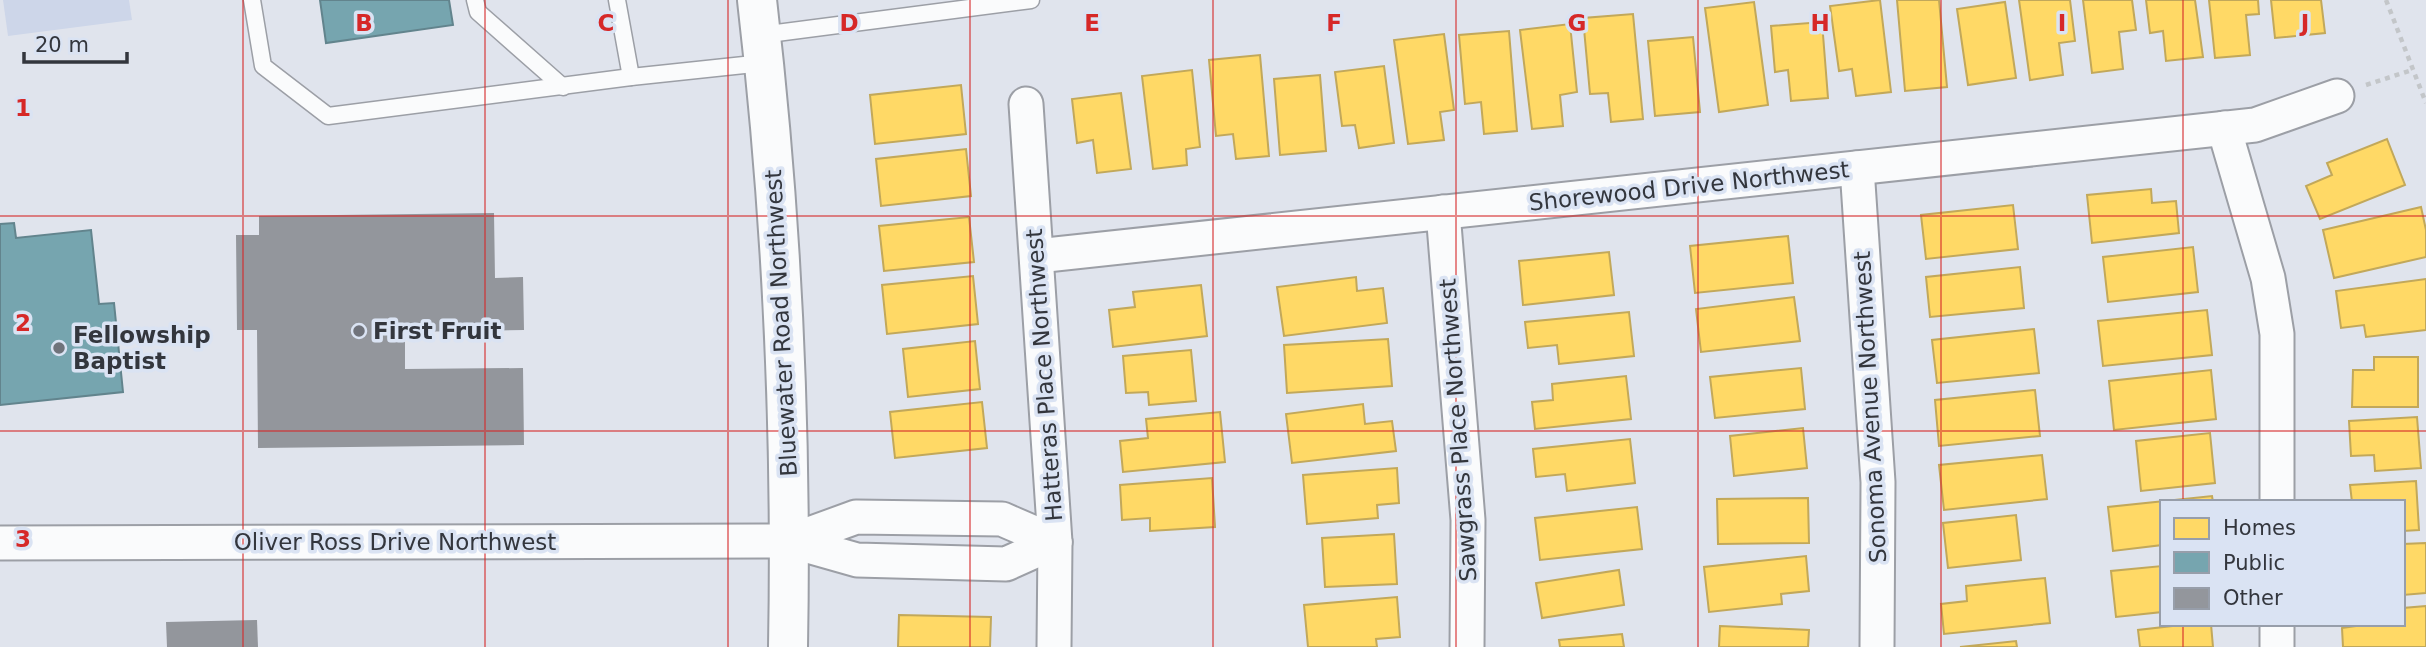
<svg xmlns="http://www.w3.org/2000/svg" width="2426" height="647" font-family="'DejaVu Sans',sans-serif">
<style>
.green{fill:#cdd6e9}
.homes{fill:#ffd966;stroke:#c2a85a;stroke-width:2}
.public{fill:#76a5af;stroke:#62848d;stroke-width:2}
.building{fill:#93969c}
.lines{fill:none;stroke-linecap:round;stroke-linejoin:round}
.service-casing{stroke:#9c9fa6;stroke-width:19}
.minor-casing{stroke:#9c9fa6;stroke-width:37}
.tertiary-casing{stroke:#9c9fa6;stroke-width:42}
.path{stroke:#c3c6c9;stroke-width:4.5;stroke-dasharray:5 5;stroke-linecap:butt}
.service{stroke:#fafbfc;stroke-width:16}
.minor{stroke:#fafbfc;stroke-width:33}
.tertiary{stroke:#fafbfc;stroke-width:38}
.grid{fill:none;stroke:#d62828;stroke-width:2;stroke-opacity:0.55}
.poi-dot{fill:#70737b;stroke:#dae3f3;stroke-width:2.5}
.labels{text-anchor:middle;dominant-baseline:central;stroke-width:7;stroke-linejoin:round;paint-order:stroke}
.street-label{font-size:23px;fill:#33363d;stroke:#dae3f3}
.poi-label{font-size:23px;font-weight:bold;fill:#33363d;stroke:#dae3f3;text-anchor:start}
.grid-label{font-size:23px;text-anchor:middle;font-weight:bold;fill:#d62828;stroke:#dae3f3;stroke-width:7;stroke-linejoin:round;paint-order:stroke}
</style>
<rect width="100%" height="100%" fill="#e0e4ed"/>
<polygon class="green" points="3,0 129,0 132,20 8,36"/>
<g class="homes">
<polygon points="1880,0 1891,92 1856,96 1852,69 1839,71 1830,6"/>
<polygon points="1897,0 1939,0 1947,87 1905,91"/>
<polygon points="2019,0 2070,0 2075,41 2059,43 2063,75 2030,80"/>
<polygon points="2083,0 2132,0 2136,30 2119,32 2123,69 2092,73"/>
<polygon points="2146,0 2195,0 2203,57 2166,61 2163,31 2150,33"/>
<polygon points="2209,0 2258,0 2259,14 2246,15 2250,55 2215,58"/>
<polygon points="2271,0 2321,0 2325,33 2275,38"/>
<polygon points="1754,2 1768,105 1719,112 1705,8"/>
<polygon points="2005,2 2016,78 1968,85 1957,9"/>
<polygon points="1633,14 1643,119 1611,122 1608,93 1590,94 1583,18"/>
<polygon points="1822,22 1828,98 1791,101 1788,70 1775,72 1771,26"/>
<polygon points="1570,24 1577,92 1560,95 1563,126 1532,129 1520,30"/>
<polygon points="1509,31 1517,131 1484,134 1481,102 1465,104 1459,35"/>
<polygon points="1444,34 1454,110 1440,112 1444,140 1408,144 1394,40"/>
<polygon points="1693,37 1700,112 1655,116 1648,41"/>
<polygon points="1260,55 1269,156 1236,159 1233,134 1216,136 1209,60"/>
<polygon points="1384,66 1394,143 1359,148 1355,125 1342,126 1335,72"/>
<polygon points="1192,70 1200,147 1186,149 1187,165 1153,169 1142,76"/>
<polygon points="1320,75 1326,151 1280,155 1274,79"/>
<polygon points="961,85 966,134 875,144 870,95"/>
<polygon points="1121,93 1131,169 1097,173 1093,140 1077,143 1072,99"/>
<polygon points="2387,139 2405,185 2320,219 2306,186 2332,175 2327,163"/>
<polygon points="966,149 971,196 881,206 876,159"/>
<polygon points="2151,189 2152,203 2176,201 2179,233 2092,243 2087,195"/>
<polygon points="2013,205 2018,249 1926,259 1921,215"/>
<polygon points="2421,207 2426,230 2426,257 2334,278 2323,230"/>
<polygon points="969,217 974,262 884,271 879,226"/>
<polygon points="1788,236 1793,283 1695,293 1690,246"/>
<polygon points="2193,247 2198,292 2108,302 2103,257"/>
<polygon points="1609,252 1614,295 1523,305 1519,261"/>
<polygon points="2020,267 2024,308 1930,317 1926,277"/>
<polygon points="973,276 978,324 887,334 882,285"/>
<polygon points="1356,277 1357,291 1383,288 1387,323 1284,336 1277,287"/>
<polygon points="2426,279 2426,330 2366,337 2364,325 2341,328 2336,291"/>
<polygon points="1201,285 1207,336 1113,347 1109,310 1135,307 1133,292"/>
<polygon points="1794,297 1800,341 1701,352 1696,309"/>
<polygon points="2207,310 2212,355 2103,366 2098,321"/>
<polygon points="1629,312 1634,356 1559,364 1557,345 1528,348 1525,322"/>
<polygon points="2034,329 2039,373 1937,383 1932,340"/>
<polygon points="1388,339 1392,386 1287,393 1284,345"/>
<polygon points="975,341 980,389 908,397 903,349"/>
<polygon points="1191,350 1196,401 1149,405 1148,392 1126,393 1123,356"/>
<polygon points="2374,357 2418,357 2418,407 2352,407 2353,370 2374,370"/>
<polygon points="1801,368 1805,409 1715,418 1710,377"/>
<polygon points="2211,370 2216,419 2114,430 2109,381"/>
<polygon points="1626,376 1631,419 1535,429 1532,402 1553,400 1552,384"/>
<polygon points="2035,390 2040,436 1939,446 1935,400"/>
<polygon points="982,402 987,448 895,458 890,412"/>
<polygon points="1363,404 1365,424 1392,421 1396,451 1292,463 1286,414"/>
<polygon points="1220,412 1225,462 1123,472 1120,441 1148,438 1146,419"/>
<polygon points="2417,417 2421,468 2375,471 2374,455 2351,456 2349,421"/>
<polygon points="1803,428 1807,468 1734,476 1730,436"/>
<polygon points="2210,433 2215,483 2141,491 2136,441"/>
<polygon points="1630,439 1635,483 1567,491 1565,474 1536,477 1533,449"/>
<polygon points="2042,455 2047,499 1944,510 1939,465"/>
<polygon points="1397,468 1399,503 1377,505 1378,518 1307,524 1303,475"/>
<polygon points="1212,478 1215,527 1150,531 1150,518 1122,520 1120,485"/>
<polygon points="2416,481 2419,530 2403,531 2403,502 2352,502 2350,485"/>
<polygon points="2212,496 2213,502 2162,502 2162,545 2113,551 2108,507"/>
<polygon points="1808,498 1809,543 1718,544 1717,499"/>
<polygon points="1637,507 1642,549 1540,560 1535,518"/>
<polygon points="2016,515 2021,560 1948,568 1943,523"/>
<polygon points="1394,534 1397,584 1325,587 1322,538"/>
<polygon points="2426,543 2426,593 2403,595 2403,544"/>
<polygon points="1806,556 1809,591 1781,594 1782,604 1709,612 1704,567"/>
<polygon points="2162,566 2162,612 2116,617 2111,571"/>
<polygon points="1619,570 1624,605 1542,618 1536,583"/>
<polygon points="2045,578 2050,623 1944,634 1941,604 1967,601 1966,586"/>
<polygon points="1397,597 1400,637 1376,639 1377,647 1308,647 1304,605"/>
<polygon points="2426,606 2426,647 2343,647 2342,628 2370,624 2403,624 2403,608"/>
<polygon points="899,615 991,617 990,647 898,647"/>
<polygon points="2190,624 2211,624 2213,647 2140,647 2138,630"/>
<polygon points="1720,626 1809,630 1808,647 1719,647"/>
<polygon points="1622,634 1624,647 1560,647 1559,640"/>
<polygon points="2016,641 2017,647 1960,647"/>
</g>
<g class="public">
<polygon points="320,0 449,0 453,25 326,43"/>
<polygon points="14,223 16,238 91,230 99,304 114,303 123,392 0,405 0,224"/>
</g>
<g class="building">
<polygon points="494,213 495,278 523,277 524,330 405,332 405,369 523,368 524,445 258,448 257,330 237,330 236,235 259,235 259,216"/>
<polygon points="257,620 258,647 167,647 166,622"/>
</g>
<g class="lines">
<g class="service-casing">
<g id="service">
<polyline points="252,0 263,66 328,116 631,77 763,63"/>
<polyline points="475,0 478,12 563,87"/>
<polyline points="617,0 631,77"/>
<polyline points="761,35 1031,0"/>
</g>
</g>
<g class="minor-casing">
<g id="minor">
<polyline points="1026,104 1055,542 1054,647"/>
<polyline points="2224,128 2268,278 2277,334 2277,502"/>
<polyline points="1857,168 1878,482 1877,647"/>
<polyline points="1443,212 1468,520 1467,647"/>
<polyline points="1037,256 2255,125 2337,96"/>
<polyline points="790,541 856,517 1002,519 1055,542"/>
<polyline points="0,543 790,541 857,560 1006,564 1055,542"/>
<polyline points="2277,647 2277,624"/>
</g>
</g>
<g class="tertiary-casing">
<path id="tertiary" d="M757 0C782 215 792 431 788 647"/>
</g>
<g class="path">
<polyline points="2386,0 2426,103"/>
<polyline points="2366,85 2412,70"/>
</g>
<use href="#service" class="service"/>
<use href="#minor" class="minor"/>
<use href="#tertiary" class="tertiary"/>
</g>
<path class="grid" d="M243 0V647M485 0V647M728 0V647M970 0V647M1213 0V647M1456 0V647M1698 0V647M1941 0V647M2183 0V502M0 216H2426M0 431H2426M2183 624V647"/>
<g class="poi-dot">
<circle cx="359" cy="331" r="7"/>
<circle cx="59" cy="348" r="7"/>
</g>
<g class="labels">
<g class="street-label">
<text transform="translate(1689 186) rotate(-6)">Shorewood Drive Northwest</text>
<text transform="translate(781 323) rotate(-93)">Bluewater Road Northwest</text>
<text transform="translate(1044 375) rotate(-94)">Hatteras Place Northwest</text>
<text transform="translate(1870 407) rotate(-93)">Sonoma Avenue Northwest</text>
<text transform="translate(1458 430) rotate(-94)">Sawgrass Place Northwest</text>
<text x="395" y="542">Oliver Ross Drive Northwest</text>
</g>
<g class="poi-label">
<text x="373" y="331">First Fruit</text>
<text x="73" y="335">Fellowship<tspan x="73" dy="26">Baptist</tspan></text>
</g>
</g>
<g class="grid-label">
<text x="364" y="31">B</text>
<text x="606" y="31">C</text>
<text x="849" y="31">D</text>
<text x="1092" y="31">E</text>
<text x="1334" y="31">F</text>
<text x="1577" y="31">G</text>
<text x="1820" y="31">H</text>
<text x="2062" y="31">I</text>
<text x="2305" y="31">J</text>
<text x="23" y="116">1</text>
<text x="23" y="331">2</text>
<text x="23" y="547">3</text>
</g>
<rect x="2160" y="500" width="245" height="126" fill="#dae3f3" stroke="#979eaa" stroke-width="2"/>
<rect x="2174" y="518" width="35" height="21" fill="#ffd966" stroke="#979eaa" stroke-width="2"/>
<text x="2223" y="535" font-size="21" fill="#33363d">Homes</text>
<rect x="2174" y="552" width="35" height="21" fill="#76a5af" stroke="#979eaa" stroke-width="2"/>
<text x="2223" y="570" font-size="21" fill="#33363d">Public</text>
<rect x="2174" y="588" width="35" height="21" fill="#93969c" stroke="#979eaa" stroke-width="2"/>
<text x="2223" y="605" font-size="21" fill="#33363d">Other</text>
<path d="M24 52v10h103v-10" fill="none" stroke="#33363d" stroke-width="3.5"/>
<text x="35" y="52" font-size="21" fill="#33363d" stroke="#dae3f3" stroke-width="5" paint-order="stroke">20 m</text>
</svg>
